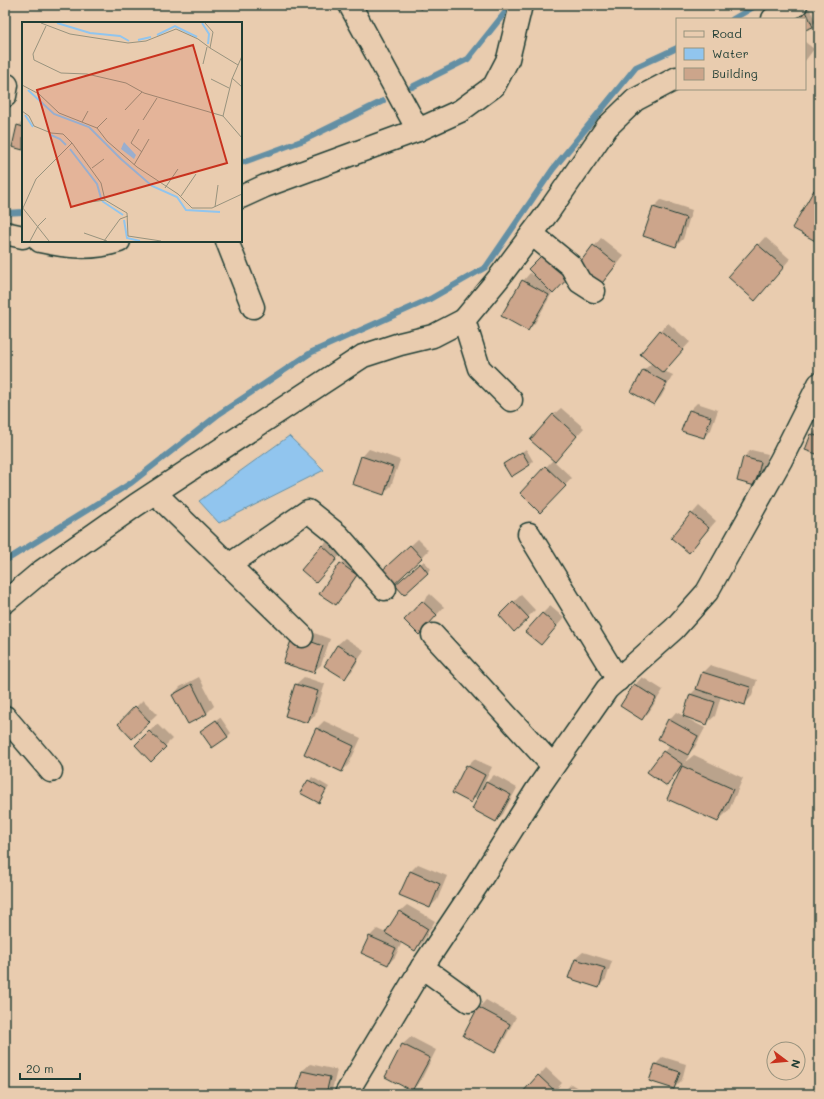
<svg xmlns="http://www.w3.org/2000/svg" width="824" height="1099" font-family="Mali,sans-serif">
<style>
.water{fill:#91c5ee;stroke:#638fa4}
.shadow{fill:#0003}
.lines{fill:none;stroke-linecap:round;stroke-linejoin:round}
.stream{stroke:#638fa4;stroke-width:6}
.building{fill:#cca58b;stroke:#1f3d34}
.minor-casing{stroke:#1f3d34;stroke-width:25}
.minor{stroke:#e9ccaf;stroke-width:22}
.inset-river{fill:none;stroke:#91c5ee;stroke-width:2}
.inset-road{fill:none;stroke:#98937e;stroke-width:1}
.view{fill:#c8321e;fill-opacity:0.15;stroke:#c8321e;stroke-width:2}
.inset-edge{fill:none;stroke:#1f3d34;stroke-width:2}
</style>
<rect width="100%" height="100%" fill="#e9ccaf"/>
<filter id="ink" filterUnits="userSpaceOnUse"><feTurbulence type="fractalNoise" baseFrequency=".025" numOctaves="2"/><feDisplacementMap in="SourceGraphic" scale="8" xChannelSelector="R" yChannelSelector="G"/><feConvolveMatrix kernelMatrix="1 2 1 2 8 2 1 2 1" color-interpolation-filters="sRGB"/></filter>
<g filter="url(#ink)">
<polygon class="water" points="289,436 324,470 219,523 199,501"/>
<g class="shadow">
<polygon points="809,8 816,22 805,29 805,19 789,16"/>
<polygon points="5,19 9,21 5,29"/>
<polygon points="805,42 814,49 805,61"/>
<polygon points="23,121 23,149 18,126"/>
<polygon points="819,186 819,242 815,191"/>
<polygon points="661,200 692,210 683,239 676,246 654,207"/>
<polygon points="765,237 790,259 762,292 729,277"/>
<polygon points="601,238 624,256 606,279 599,286 576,269 552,293 535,323 528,330 523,281 530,273 535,276 578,267"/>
<polygon points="668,323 690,342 664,371 673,375 661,397 654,404 632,392 644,370 652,363 641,353"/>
<polygon points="697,403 718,410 711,430 704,437 683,430 690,410"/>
<polygon points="561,408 584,428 554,461 572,478 548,504 546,467 554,459 553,415"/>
<polygon points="819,427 819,454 806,449 812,434"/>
<polygon points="369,449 400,460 391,486 384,493 362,457"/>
<polygon points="526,449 533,461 529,465 504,464"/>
<polygon points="751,450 768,454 762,477 755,484 744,457"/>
<polygon points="699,506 716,521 689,552 692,514"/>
<polygon points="330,539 344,551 323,574 322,546"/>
<polygon points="418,539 429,550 421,558 386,568"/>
<polygon points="348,557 363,567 344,596 336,604 341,564"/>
<polygon points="424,561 431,569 404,593 400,582"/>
<polygon points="430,594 444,607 419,634 405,620"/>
<polygon points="521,595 535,610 528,617 500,615"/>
<polygon points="550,606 564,618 548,636 542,614"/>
<polygon points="301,628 330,639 321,665 313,672"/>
<polygon points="345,638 364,650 352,671 344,678 337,645"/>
<polygon points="710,665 757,680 752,696 744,704 721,696 715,716 707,723 686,718 705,728 695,747 687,755 689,756 684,763 694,755 743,778 729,810 718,821 681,769 667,785 649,772 670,744 669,720 676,712 684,716 691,694 698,687 703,672"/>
<polygon points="199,677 214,706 207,713 188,723 173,695 180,687"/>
<polygon points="304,677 325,684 315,715 307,722 286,715 296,684"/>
<polygon points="642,677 663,690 649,712 642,719 635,685"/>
<polygon points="143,700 157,714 132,738 119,724"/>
<polygon points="220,717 231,733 227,737 205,728"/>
<polygon points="324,721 361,738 349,764 342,771 316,729"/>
<polygon points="157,724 172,739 151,760 136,745"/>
<polygon points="474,759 492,767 479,794 471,802 467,766"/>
<polygon points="494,775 517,788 503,814 496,821 473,809 487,782"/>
<polygon points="312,777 329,787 319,802 302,792"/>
<polygon points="418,864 447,876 437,900 430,907 400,895 411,871"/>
<polygon points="407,905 435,921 422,943 415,950 402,942 395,957 388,964 370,936 377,929 386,933 399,912"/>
<polygon points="583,952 612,961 606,979 599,986 575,959"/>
<polygon points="486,1000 516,1017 502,1044 495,1052 479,1008"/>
<polygon points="411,1037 436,1050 420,1082 412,1090 386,1076 403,1044"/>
<polygon points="663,1057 686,1064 682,1080 674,1088 656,1064"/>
<polygon points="310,1064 337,1070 331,1094 297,1094 302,1071"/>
<polygon points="546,1068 562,1083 552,1094 522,1094"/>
<polygon points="571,1084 588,1094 562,1094"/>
</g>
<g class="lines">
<g class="stream">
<polyline points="733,19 757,5"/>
<polyline points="412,87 468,59 511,5"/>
<polyline points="241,163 304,140 383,101"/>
<polyline points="5,213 23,212"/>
<polyline points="5,561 131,483 219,414 312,352 430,299 486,267 553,169 636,67 677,48"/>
</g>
</g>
<g class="building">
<polygon points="407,5 423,5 422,9"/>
<polygon points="806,11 813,27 805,30 805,19 786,19"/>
<polygon points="17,125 23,127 23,150 12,147"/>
<polygon points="814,190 819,193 819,243 792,228"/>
<polygon points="653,207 686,218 676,247 643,236"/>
<polygon points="757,244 784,267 755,301 728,277"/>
<polygon points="593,245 617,264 599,287 575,269"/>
<polygon points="547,250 571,275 553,294 528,269"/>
<polygon points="522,280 549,295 528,331 501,316"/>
<polygon points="660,330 683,350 663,373 640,354"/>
<polygon points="643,370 667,383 654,405 631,392"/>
<polygon points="689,410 711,417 704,438 681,431"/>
<polygon points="553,414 577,436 555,462 530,440"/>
<polygon points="811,434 819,437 819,455 805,450"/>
<polygon points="522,452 530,465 511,477 503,464"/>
<polygon points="361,456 393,467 384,495 352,484"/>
<polygon points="743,457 761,462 755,486 737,481"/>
<polygon points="545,466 566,486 540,513 520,493"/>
<polygon points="691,513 709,528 689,553 671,538"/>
<polygon points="322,545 337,559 316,583 301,570"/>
<polygon points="410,545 422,558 390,588 377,575"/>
<polygon points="340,563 357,575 336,605 319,594"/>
<polygon points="420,563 428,573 404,595 395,585"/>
<polygon points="422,601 437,615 419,635 404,620"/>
<polygon points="513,601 529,618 514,632 499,615"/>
<polygon points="542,613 557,626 541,645 525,632"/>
<polygon points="293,635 323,646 314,673 283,663"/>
<polygon points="337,645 358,658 345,679 324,666"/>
<polygon points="702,672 750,687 745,705 696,689"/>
<polygon points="192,684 207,714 188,724 172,695"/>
<polygon points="295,684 318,691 308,723 285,716"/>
<polygon points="634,684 656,698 642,720 620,706"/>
<polygon points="690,694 715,702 707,725 683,716"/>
<polygon points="135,706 150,722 132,739 118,724"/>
<polygon points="668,719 698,736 688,755 658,739"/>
<polygon points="216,720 228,737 212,748 200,731"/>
<polygon points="316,728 354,746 342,772 304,754"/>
<polygon points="149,731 166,747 151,762 135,745"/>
<polygon points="663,751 682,764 667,786 647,772"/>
<polygon points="466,765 485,775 471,803 452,793"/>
<polygon points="682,766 733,789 718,822 667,799"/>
<polygon points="308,780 326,790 319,803 300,793"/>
<polygon points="486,782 511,795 496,822 472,809"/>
<polygon points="410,871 440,884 430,908 399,895"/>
<polygon points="399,911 428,929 415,951 385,933"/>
<polygon points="369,936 396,948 388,965 361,953"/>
<polygon points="575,959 605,968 599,988 568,978"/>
<polygon points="478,1007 510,1024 495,1053 463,1036"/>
<polygon points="402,1044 430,1058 412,1091 385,1077"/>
<polygon points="655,1064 680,1072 674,1089 649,1081"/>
<polygon points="302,1071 330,1077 326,1094 296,1094"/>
<polygon points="538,1075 555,1091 552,1094 521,1094"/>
<polygon points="563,1090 569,1094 561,1094"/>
</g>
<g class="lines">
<g class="minor-casing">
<g id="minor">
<polyline points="350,5 418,130"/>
<polyline points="773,19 796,5"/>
<polyline points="5,96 7,85"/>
<polyline points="241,197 265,186 418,130 460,111 494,86 508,59 521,5"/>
<polyline points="5,233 23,237"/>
<polyline points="532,234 571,266 580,282 594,291"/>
<path d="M40 241C68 247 91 250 119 241"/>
<polyline points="227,241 253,307"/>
<polyline points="464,320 479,368 511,400"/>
<polyline points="155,493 302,636"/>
<polyline points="529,534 618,680"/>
<polyline points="229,565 308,511 338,535 385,589"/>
<polyline points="5,602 42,571 136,505 363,356 400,344 433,336 464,320 498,279 549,211 607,127 635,100 677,78"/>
<polyline points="433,635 553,766"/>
<polyline points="5,717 51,771"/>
<polyline points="422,967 469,1001"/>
<polyline points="346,1094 419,972 477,885 536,791 607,689 674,629 707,592 781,460 819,384"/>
</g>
</g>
<use href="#minor" class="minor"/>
</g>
</g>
<g transform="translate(22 22)">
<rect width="220" height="220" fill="#e9ccaf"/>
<path d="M102 120 114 133 112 137 99 127Z" fill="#91c5ee"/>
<path class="inset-river" d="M35 1 68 11 98 14 107 19M180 1 187 12 186 22M135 13 153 4 175 15M116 18 129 15M6 68 32 92 67 105 99 137 130 164 155 175 164 188 198 190M3 93 11 105M29 113 38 117 44 123M48 127 75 162 79 176M80 179 101 193M102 198 105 216 118 219"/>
<path class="inset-road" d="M19 1 48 12 106 21 124 19 154 7 176 17 188 26 191 10 183 1M24 4 11 32 12 38 39 51 65 52 104 61 122 71 201 94 220 116M188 26 216 43M181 42 185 25M210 56 220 65M189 57 207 66M0 63 17 72 37 91 75 106 85 119 115 145 156 172 170 186H190L220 172M103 88 120 70M0 89 7 94 12 104 29 111 41 112 50 121 79 161 83 178 105 191 106 214 139 219M201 94 210 57 220 34M121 98 135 76M60 100 66 89M75 106 85 96M117 107 109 121 120 130M112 143 127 117M70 146 82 137M143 166 156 147M159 174 174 152M61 181 83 178M0 185 27 219M193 185 196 163M1 186 14 157 50 121M62 211 85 219M8 219 16 204 24 196M82 219 98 197 106 194"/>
<path class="view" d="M171 23 205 141 49 185 15 68Z"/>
<rect width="220" height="220" class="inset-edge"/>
</g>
<rect width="824" height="1099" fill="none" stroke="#e9ccaf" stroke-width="20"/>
<rect x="10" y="10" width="804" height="1079" fill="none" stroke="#1f3d34" stroke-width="1.5" filter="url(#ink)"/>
<rect x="676" y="18" width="130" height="72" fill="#e9ccaf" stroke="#98937e"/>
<rect x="684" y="31" width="20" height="6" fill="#e9ccaf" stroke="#98937e"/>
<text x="712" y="38" font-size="12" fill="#1f3d34">Road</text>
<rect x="684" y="48" width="20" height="12" fill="#91c5ee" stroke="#98937e"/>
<text x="712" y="58" font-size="12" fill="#1f3d34">Water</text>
<rect x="684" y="68" width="20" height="12" fill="#cca58b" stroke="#98937e"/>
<text x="712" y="78" font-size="12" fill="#1f3d34">Building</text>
<g transform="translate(786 1061) rotate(106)"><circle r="19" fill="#e9ccaf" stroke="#98937e"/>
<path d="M0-3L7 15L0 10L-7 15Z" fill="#c8321e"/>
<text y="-6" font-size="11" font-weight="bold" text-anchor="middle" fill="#1f3d34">N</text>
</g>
<path d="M20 1073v6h60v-6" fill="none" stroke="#1f3d34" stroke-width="2"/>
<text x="26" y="1073" font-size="12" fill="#1f3d34" stroke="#e9ccaf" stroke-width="3" paint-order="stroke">20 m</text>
</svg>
